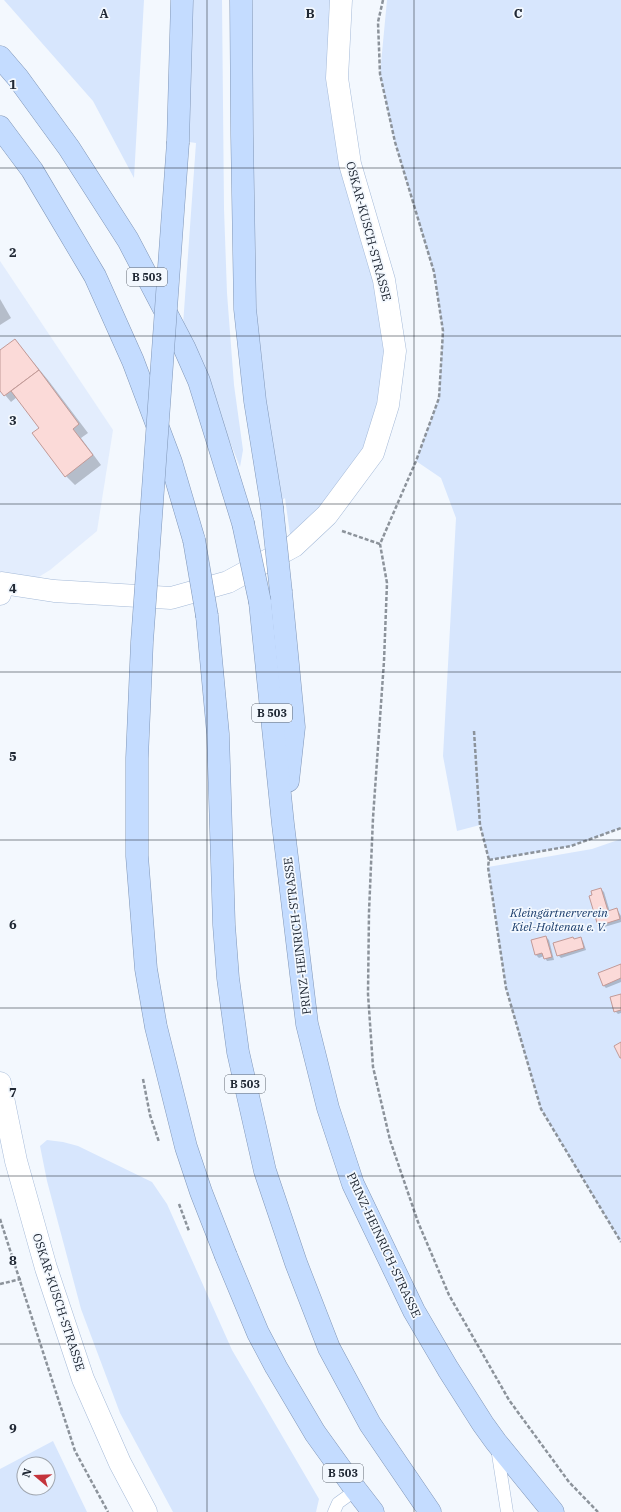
<svg xmlns="http://www.w3.org/2000/svg" width="621" height="1512" font-family="'IBM Plex Serif',serif">
<style>
.built{fill:#e3edfd}
.green{fill:#d7e6fd;fill-rule:evenodd}
.shadow{fill:#0003}
.building{fill:#fbdad8;stroke:#c29a97}
.lines{fill:none;stroke-linecap:round;stroke-linejoin:round}
.service-casing{stroke:#a5bad8;stroke-width:13}
.tertiary-casing{stroke:#a5bad8;stroke-width:23}
.trunk-casing{stroke:#8197b8;stroke-width:23}
.path{stroke:#8c939b;stroke-width:2.5;stroke-dasharray:4 2;stroke-linecap:butt}
.service{stroke:#fff;stroke-width:12}
.tertiary{stroke:#fff;stroke-width:22}
.trunk{stroke:#c4dcff;stroke-width:22}
.trunk-bridge-casing{stroke:#8197b8;stroke-width:23;stroke-linecap:butt}
.path-bridge{stroke:#8c939b;stroke-width:2.5;stroke-dasharray:4 2;stroke-linecap:butt}
.trunk-bridge{stroke:#c4dcff;stroke-width:22}
.grid{fill:none;stroke:#202834;stroke-width:1;stroke-opacity:0.55}
.labels{text-anchor:middle;dominant-baseline:central;stroke-width:3.5;stroke-linejoin:round;paint-order:stroke}
.shield{fill:#f3f8fe;stroke:#5f6671;stroke-width:1}
.shield-label{font-size:11px;font-weight:bold;fill:#202834}
.street-label{font-size:12px;fill:#202834;stroke:#f3f8fe}
.park-label{font-size:12px;font-style:italic;fill:#1b3d6c;stroke:#f3f8fe}
.grid-label{font-size:13px;text-anchor:middle;font-weight:bold;fill:#202834;stroke:#f3f8fe;stroke-width:3.5;stroke-linejoin:round;paint-order:stroke}
</style>
<rect width="100%" height="100%" fill="#f3f8fe"/>
<polygon class="built" points="0,261 113,430 97,531 50,570 0,601"/>
<g class="green">
<polygon points="4,0 144,0 134,178 93,101"/>
<polygon points="192,0 222,0 224,209 227,293 234,385 243,450 240,467 183,325 196,143 189,142"/>
<polygon points="241,0 341,0 337,78 395,351 373,453 292,548 285,498 272,507 255,401"/>
<polygon points="387,0 621,0 621,828 571,846 489,860 480,825 457,831 443,756 456,518 441,478 416,461 439,398 443,331 434,272 395,142 380,74"/>
<polygon points="621,839 621,1242 541,1109 506,988 488,867 592,849"/>
<polygon points="47,1140 63,1142 78,1146 152,1182 167,1204 232,1350 319,1499 316,1512 173,1512 120,1413 81,1309 47,1181 40,1146"/>
<path d="M53 1441 87 1512H0V1469ZM24 1464H48V1488H24Z"/>
</g>
<g class="shadow">
<polygon points="0,299 11,318 0,325"/>
<polygon points="15,340 48,380 88,433 81,438 101,465 75,485 66,476 40,428 17,397 11,402 0,389 0,352"/>
<polygon points="601,889 604,892 610,912 617,909 621,916 621,922 601,928 598,925"/>
<polygon points="546,937 549,940 554,960 547,961 544,956 539,958 536,955 532,941"/>
<polygon points="580,938 583,941 586,950 561,958 558,955 574,940"/>
<polygon points="621,965 621,982 606,988 603,985"/>
<polygon points="621,995 621,1013 618,1014 615,1011"/>
</g>
<g class="building">
<polygon points="15,339 39,370 4,396 0,391 0,350"/>
<polygon points="39,370 79,424 73,429 93,455 65,477 32,433 39,428 11,391"/>
<polygon points="601,888 608,911 617,908 620,919 598,926 589,896 592,895 591,891"/>
<polygon points="546,936 552,957 544,959 542,953 535,955 531,940"/>
<polygon points="573,937 574,939 581,937 584,948 557,956 553,943"/>
<polygon points="621,964 621,978 603,986 598,973"/>
<polygon points="621,994 621,1010 614,1012 610,997"/>
<polygon points="621,1042 621,1058 620,1058 614,1046"/>
</g>
<g class="lines">
<g class="service-casing">
<g id="service">
<polyline points="497,1448 507,1512"/>
<polyline points="334,1512 338,1503 356,1490"/>
</g>
</g>
<g class="tertiary-casing">
<g id="tertiary">
<polyline points="0,594 2,583 54,591 171,598 228,582 294,546 327,515 373,453 388,405 395,351 384,280 350,164 337,78 341,0"/>
<polyline points="0,1083 16,1161 46,1268 83,1379 120,1463 146,1512"/>
</g>
</g>
<g class="trunk-casing">
<g id="trunk">
<polyline points="241,0 242,135 245,309 255,401 272,507"/>
<polyline points="0,57 18,78 69,148 128,240 184,347 199,381 243,523"/>
<polyline points="0,127 32,170 95,276 133,361 171,462 194,540"/>
<polyline points="178,142 182,0"/>
<polyline points="281,592 294,727 288,781"/>
<polyline points="260,602 283,824 307,1024 328,1108 353,1184 414,1311 448,1369 483,1424 496,1442 553,1512"/>
<polyline points="207,616 218,734 224,925 228,978 238,1052 265,1171 296,1263 329,1348 370,1424 430,1512"/>
<polyline points="226,1256 258,1333 276,1367 315,1433 356,1490 373,1512"/>
</g>
</g>
<g class="path">
<polyline points="383,0 378,22 380,74 395,142 434,272 443,331 439,398 416,461 380,544 387,583 384,661 373,818 369,912 368,994 373,1067 390,1140 418,1222 449,1295 509,1400 569,1482 598,1512"/>
<polyline points="342,531 380,544"/>
<polyline points="474,731 480,825 489,860 488,867 506,988 541,1109 621,1242"/>
<polyline points="489,860 571,846 621,828"/>
<polyline points="0,1219 75,1451 108,1512"/>
<polyline points="0,1284 21,1279"/>
</g>
<use href="#service" class="service"/>
<use href="#tertiary" class="tertiary"/>
<use href="#trunk" class="trunk"/>
<g class="trunk-bridge-casing">
<g id="trunk-bridge">
<polyline points="178,142 142,642 137,758 137,856 146,969 156,1027 186,1147 201,1192 226,1256"/>
<polyline points="272,507 281,592"/>
<polyline points="243,523 260,602"/>
<polyline points="194,540 207,616"/>
</g>
</g>
<g class="path-bridge">
<polyline points="143,1079 150,1115 159,1142"/>
<polyline points="179,1204 189,1231"/>
</g>
<use href="#trunk-bridge" class="trunk-bridge"/>
</g>
<path class="grid" d="M207 0V1512M414 0V1512M0 168H621M0 336H621M0 504H621M0 672H621M0 840H621M0 1008H621M0 1176H621M0 1344H621"/>
<g class="labels">
<g class="shield">
<rect x="127" y="268" width="40" height="18" rx="3"/>
<rect x="252" y="704" width="40" height="18" rx="3"/>
<rect x="225" y="1075" width="40" height="18" rx="3"/>
<rect x="323" y="1464" width="40" height="18" rx="3"/>
</g>
<g class="shield-label">
<text x="147" y="277">B 503</text>
<text x="272" y="713">B 503</text>
<text x="245" y="1084">B 503</text>
<text x="343" y="1473">B 503</text>
</g>
<g class="street-label">
<text transform="translate(369 231) rotate(75)">OSKAR-KUSCH-STRASSE</text>
<text transform="translate(297 936) rotate(-97)">PRINZ-HEINRICH-STRASSE</text>
<text transform="translate(384 1245) rotate(65)">PRINZ-HEINRICH-STRASSE</text>
<text transform="translate(59 1302) rotate(72)">OSKAR-KUSCH-STRASSE</text>
</g>
<g class="park-label">
<text x="559" y="912">Kleingärtnerverein<tspan x="559" dy="14">Kiel-Holtenau e. V.</tspan></text>
</g>
</g>
<g class="grid-label">
<text x="104" y="18">A</text>
<text x="310" y="18">B</text>
<text x="518" y="18">C</text>
<text x="13" y="89">1</text>
<text x="13" y="257">2</text>
<text x="13" y="425">3</text>
<text x="13" y="593">4</text>
<text x="13" y="761">5</text>
<text x="13" y="929">6</text>
<text x="13" y="1097">7</text>
<text x="13" y="1265">8</text>
<text x="13" y="1433">9</text>
</g>
<g transform="translate(36 1476) rotate(289)"><circle r="19" fill="#f3f8fe" stroke="#9fa5ad"/>
<path d="M0-3L7 15L0 10L-7 15Z" fill="#c4343c"/>
<text y="-6" font-size="11" font-weight="bold" text-anchor="middle" fill="#202834">N</text>
</g>
</svg>
